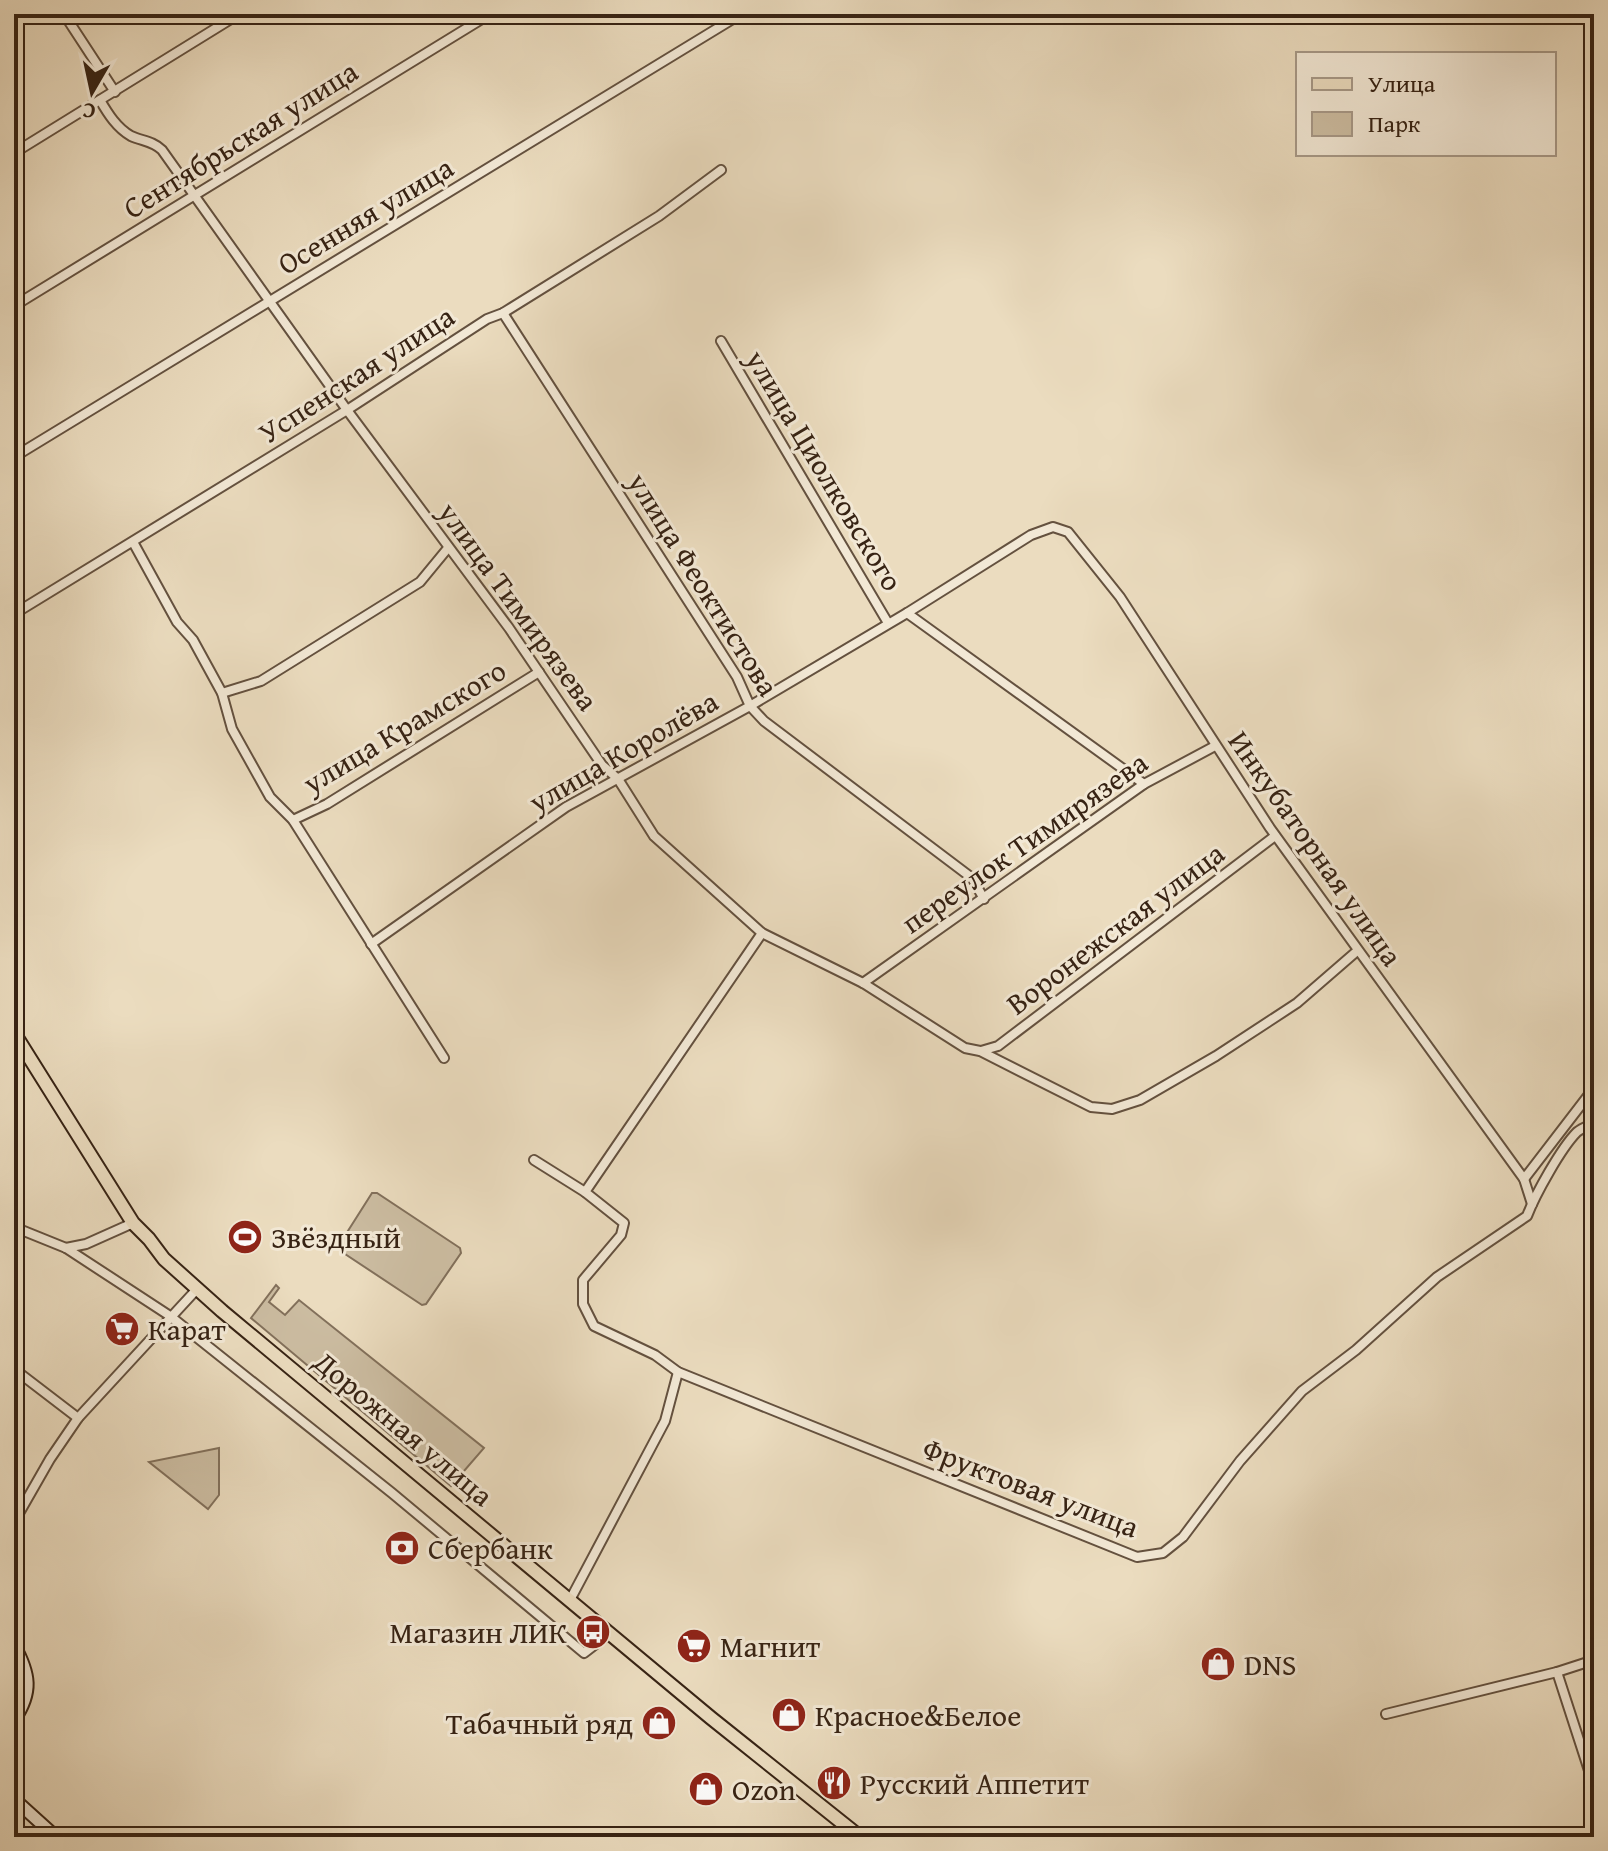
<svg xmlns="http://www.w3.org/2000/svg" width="1608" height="1851" font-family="'Gentium Book Plus',serif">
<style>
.green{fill:#ccbda2;stroke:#82705b;stroke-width:2}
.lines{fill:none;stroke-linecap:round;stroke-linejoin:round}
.minor-casing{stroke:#64513f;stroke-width:12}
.secondary-casing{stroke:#372314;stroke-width:15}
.primary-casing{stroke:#372314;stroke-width:16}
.minor{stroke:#f2e8d5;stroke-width:8}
.secondary{stroke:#f2e8d5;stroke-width:11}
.primary{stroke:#ebdcbf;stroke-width:12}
.labels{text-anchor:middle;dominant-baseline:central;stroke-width:6;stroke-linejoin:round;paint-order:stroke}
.street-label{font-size:30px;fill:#372314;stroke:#f2e8d5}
.poi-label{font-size:30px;fill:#372314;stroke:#f2e8d5;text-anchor:start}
</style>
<rect width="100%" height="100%" fill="#ebdcbf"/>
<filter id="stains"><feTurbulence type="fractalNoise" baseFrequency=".0025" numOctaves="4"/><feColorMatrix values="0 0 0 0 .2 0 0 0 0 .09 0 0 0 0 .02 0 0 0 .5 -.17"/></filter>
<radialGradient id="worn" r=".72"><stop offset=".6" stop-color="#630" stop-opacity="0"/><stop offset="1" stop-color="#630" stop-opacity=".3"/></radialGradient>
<g class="green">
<polygon points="372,1193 377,1193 460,1248 461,1253 426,1304 422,1305 339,1250 339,1245"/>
<polygon points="276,1285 279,1288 269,1302 285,1315 299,1300 484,1448 451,1486 251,1318"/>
<polygon points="219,1448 219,1495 208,1509 149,1462"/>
</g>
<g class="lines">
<g class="minor-casing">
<g id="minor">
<polyline points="64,14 115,92"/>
<path d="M100 100C108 114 117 128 131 136 142 141 153 141 162 150L347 410 509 628 602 765 618 779 654 836 762 933 863 983 965 1048 980 1051 1091 1107 1112 1109 1140 1100 1216 1056 1297 1003 1357 951"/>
<polyline points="14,153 239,14"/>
<polyline points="14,306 490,14"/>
<polyline points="503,313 737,677 750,706 764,721 972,878 984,899"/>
<polyline points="721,341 888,623"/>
<polyline points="14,457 741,14"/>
<polyline points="133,542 177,622 193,640 222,693 232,729 270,797 293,820 444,1058"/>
<polyline points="907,613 1144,784"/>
<polyline points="14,614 347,410 487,319 503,313 659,216 721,170"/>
<polyline points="222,693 261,681 420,582 448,548"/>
<polyline points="293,820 327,804 539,672"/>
<path d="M762 933 585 1192 624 1223 621 1235 583 1280V1304L594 1326 655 1355 678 1372 1137 1557 1163 1553 1183 1537 1240 1461 1302 1391 1356 1350 1437 1277 1527 1216C1535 1195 1561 1148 1577 1132 1582 1128 1588 1126 1594 1123"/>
<polyline points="371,944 566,807 750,706 907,613 1031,535 1053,527 1068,532 1120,597 1270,828 1524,1179 1532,1204"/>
<polyline points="863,983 1144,784 1215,746"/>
<polyline points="981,1051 998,1046 1275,836"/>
<polyline points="534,1160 585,1192"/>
<polyline points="1524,1179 1594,1088"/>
<polyline points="14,1227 66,1248 170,1316 392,1493 584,1653 610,1633"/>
<polyline points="66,1248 86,1244 133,1223"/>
<polyline points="14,1369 78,1418"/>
<polyline points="14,1522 50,1459 78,1418 197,1289"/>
<polyline points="570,1600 665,1421 678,1372"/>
<polyline points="1557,1672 1594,1786"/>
<polyline points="1386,1714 1557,1672 1594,1660"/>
</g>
</g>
<g class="secondary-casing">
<g id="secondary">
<path d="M14 1645C30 1674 33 1692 14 1720"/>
<polyline points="14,1799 56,1837"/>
</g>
</g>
<g class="primary-casing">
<polyline id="primary" points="14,1033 133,1223 149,1239 164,1259 222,1311 711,1718 860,1837"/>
</g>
<use href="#minor" class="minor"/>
<use href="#secondary" class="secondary"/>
<use href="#primary" class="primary"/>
</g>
<defs>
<g id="stadium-disc" transform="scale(1.8)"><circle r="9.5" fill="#8f2418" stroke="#f2e8d5"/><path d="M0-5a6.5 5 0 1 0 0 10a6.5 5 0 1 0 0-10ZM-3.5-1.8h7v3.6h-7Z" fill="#fff"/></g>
<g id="supermarket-disc" transform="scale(1.8)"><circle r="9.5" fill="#8f2418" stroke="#f2e8d5"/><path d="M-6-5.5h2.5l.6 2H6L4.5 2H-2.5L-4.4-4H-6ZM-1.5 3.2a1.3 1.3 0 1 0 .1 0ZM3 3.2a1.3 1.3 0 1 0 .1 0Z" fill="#fff"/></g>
<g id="bank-disc" transform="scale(1.8)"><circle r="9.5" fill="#8f2418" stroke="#f2e8d5"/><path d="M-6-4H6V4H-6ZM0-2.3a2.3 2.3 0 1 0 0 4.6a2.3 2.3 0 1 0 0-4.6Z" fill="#fff"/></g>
<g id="bus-disc" transform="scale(1.8)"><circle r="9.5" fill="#8f2418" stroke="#f2e8d5"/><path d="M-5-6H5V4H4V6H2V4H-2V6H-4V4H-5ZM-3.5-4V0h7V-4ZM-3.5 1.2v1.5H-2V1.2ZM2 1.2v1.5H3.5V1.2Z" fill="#fff"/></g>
<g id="shop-disc" transform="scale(1.8)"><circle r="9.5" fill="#8f2418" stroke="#f2e8d5"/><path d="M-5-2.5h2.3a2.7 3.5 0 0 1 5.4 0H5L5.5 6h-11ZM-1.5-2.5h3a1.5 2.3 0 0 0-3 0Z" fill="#fff"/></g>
<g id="restaurant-disc" transform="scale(1.8)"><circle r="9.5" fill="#8f2418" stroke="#f2e8d5"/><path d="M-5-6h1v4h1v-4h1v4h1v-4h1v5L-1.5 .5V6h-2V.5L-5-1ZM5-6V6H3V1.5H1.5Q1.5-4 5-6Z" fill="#fff"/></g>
</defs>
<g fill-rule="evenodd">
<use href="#stadium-disc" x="245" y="1237"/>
<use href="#supermarket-disc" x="122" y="1329"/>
<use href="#bank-disc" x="402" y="1548"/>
<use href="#bus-disc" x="593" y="1632"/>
<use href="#supermarket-disc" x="694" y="1646"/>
<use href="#shop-disc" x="1218" y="1664"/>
<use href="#shop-disc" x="789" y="1715"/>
<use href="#shop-disc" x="659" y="1723"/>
<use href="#restaurant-disc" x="834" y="1783"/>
<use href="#shop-disc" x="706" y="1789"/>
</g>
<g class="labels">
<g class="street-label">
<text transform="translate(240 139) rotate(-32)">Сентябрьская улица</text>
<text transform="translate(365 215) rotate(-31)">Осенняя улица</text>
<text transform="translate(356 374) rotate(-33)">Успенская улица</text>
<text transform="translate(825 470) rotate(59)">улица Циолковского</text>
<text transform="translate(704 584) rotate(58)">улица Феоктистова</text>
<text transform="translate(519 606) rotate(54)">улица Тимирязева</text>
<text transform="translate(404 726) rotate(-31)">улица Крамского</text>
<text transform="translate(623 751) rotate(-30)">улица Королёва</text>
<text transform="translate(1024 842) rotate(-35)">переулок Тимирязева</text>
<text transform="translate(1316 848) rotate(55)">Инкубаторная улица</text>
<text transform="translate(1115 928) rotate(-37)">Воронежская улица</text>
<text transform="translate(404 1428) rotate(40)">Дорожная улица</text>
<text transform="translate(1031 1487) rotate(21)">Фруктовая улица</text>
</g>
<g class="poi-label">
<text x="271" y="1237">Звёздный</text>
<text x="148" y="1329">Карат</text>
<text x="428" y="1548">Сбербанк</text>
<text x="567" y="1632" text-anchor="end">Магазин ЛИК</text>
<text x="720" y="1646">Магнит</text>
<text x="1244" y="1664">DNS</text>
<text x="815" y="1715">Красное&amp;Белое</text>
<text x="633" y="1723" text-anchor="end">Табачный ряд</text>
<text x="860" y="1783">Русский Аппетит</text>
<text x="732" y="1789">Ozon</text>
</g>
</g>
<rect width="1608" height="1851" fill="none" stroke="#ebdcbf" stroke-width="48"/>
<rect x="16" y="16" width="1576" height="1819" fill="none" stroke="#372314" stroke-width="4"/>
<rect x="24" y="24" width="1560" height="1803" fill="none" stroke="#372314" stroke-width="2"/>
<rect x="1296" y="52" width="260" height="104" fill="#f2e8d5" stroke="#a79988" stroke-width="2"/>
<rect x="1312" y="78" width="40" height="12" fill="#ebdcbf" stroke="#a79988" stroke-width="2"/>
<text x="1368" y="92" font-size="24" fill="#372314">Улица</text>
<rect x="1312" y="112" width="40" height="24" fill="#ccbda2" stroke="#a79988" stroke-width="2"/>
<text x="1368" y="132" font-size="24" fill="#372314">Парк</text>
<g transform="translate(92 92) rotate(189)" stroke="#f2e8d5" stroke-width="6" paint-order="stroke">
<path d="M0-6L14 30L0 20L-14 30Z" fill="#372314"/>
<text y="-12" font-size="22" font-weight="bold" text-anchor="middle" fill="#372314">С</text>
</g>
<rect width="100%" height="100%" filter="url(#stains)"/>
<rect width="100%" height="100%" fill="url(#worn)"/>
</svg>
